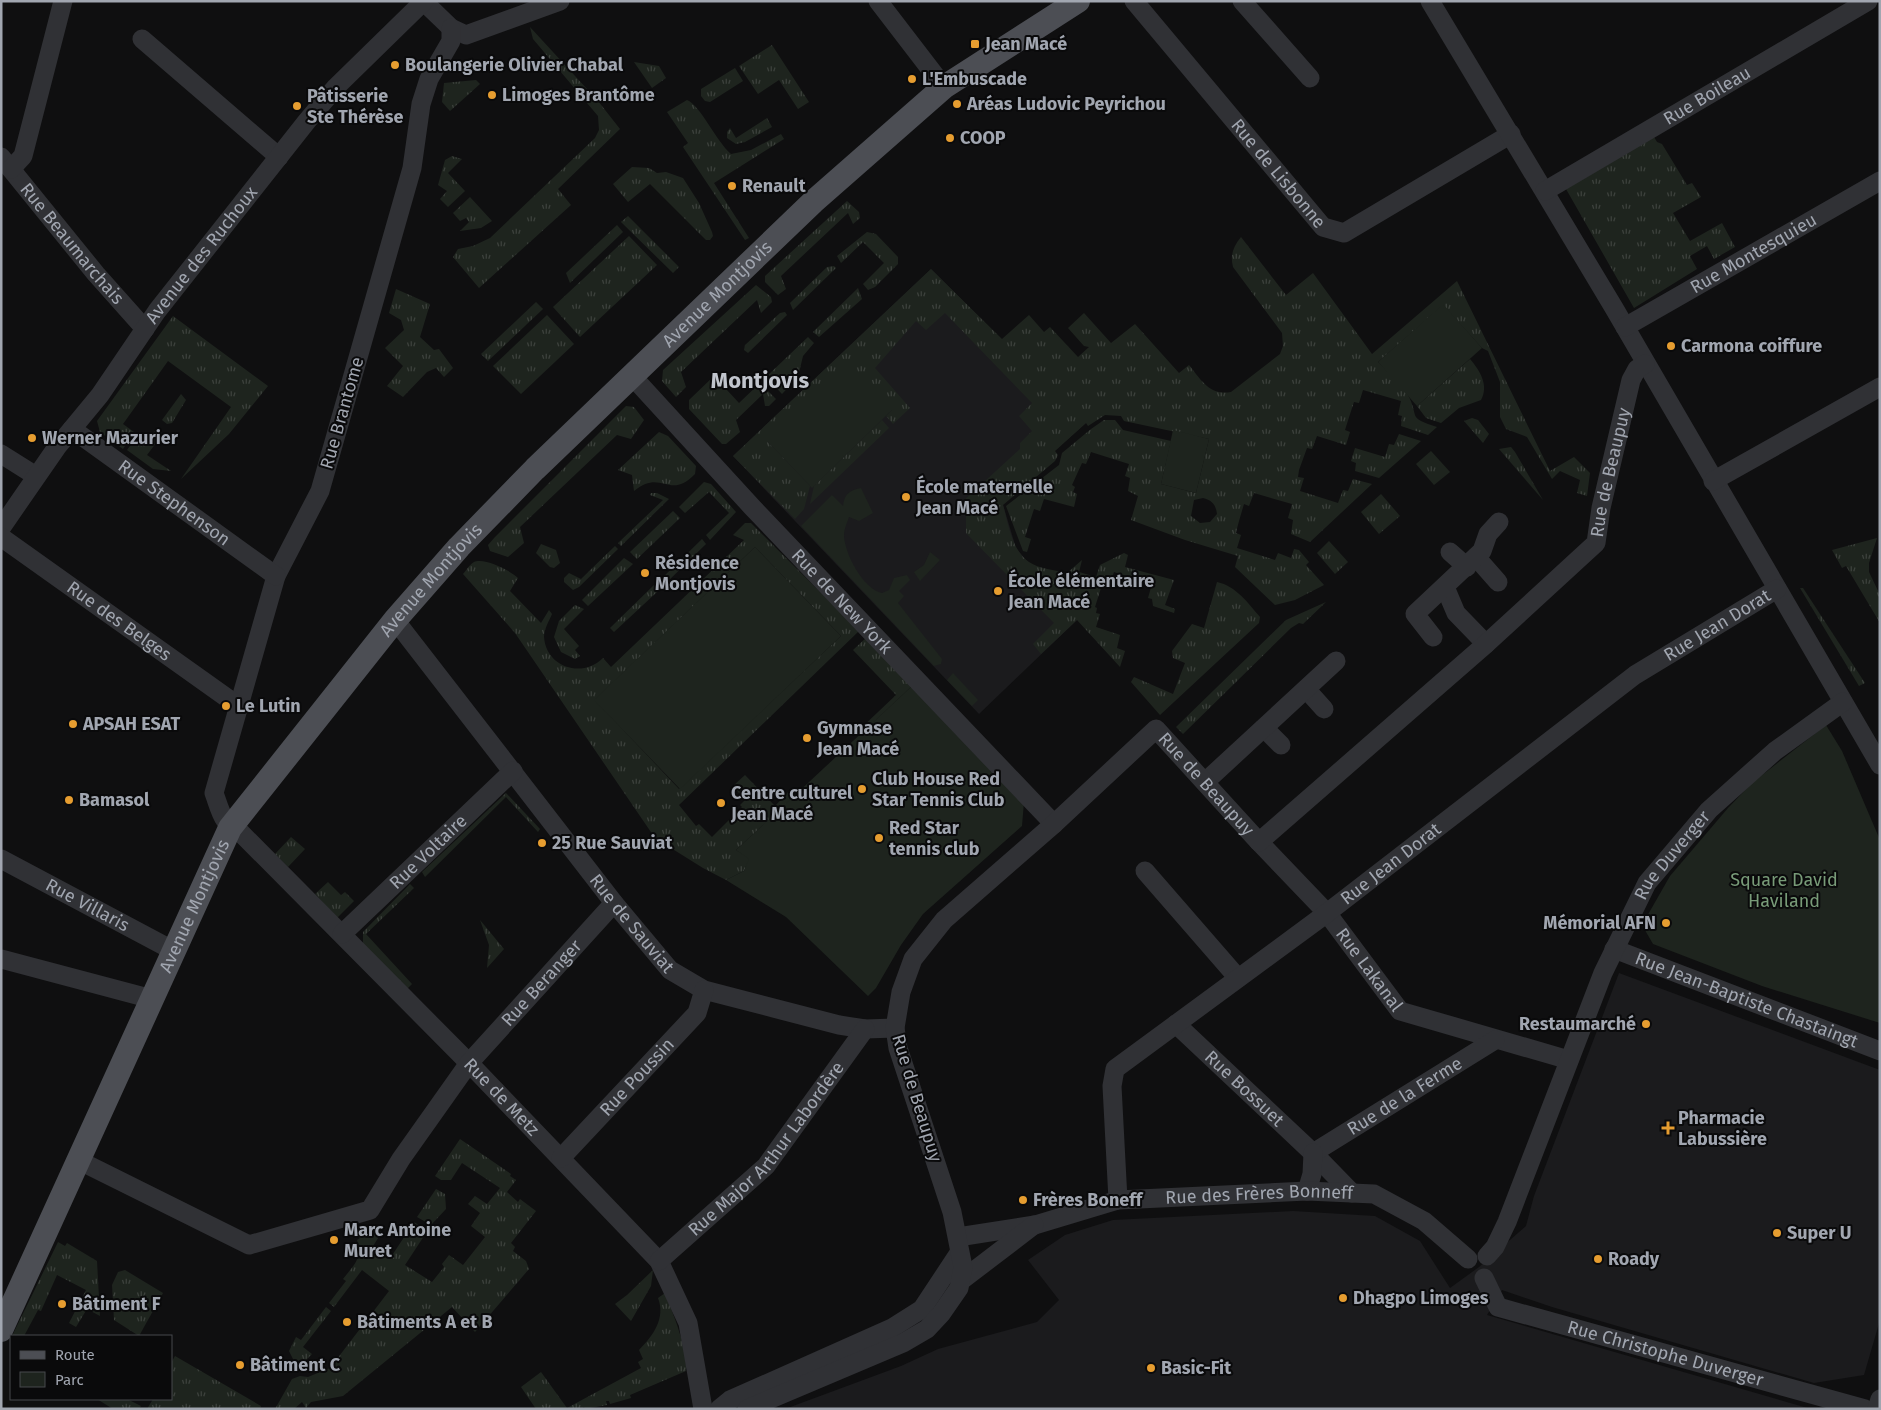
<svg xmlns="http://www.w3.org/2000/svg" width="1881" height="1410" font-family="'Fira Sans',sans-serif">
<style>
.built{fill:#1b1b1d}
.grass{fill:url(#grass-tufts);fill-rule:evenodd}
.park{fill:#1e241e}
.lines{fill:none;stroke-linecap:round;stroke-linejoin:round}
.minor{stroke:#303135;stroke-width:19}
.major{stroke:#4c4e54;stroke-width:24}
.poi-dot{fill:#e69d30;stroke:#0a0a0b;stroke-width:2}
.labels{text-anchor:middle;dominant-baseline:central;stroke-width:4;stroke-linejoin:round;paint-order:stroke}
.poi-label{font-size:18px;font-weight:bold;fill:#a1a6b0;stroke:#0a0a0b;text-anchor:start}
.street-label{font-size:18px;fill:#a1a6b0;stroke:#0a0a0b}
.park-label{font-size:18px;fill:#789b78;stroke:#0a0a0b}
.district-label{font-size:22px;font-weight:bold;fill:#c1c5cd;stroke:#0a0a0b}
</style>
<defs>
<pattern id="grass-tufts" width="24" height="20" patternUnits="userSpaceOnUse" patternTransform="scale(1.25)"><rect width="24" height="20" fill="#1e241e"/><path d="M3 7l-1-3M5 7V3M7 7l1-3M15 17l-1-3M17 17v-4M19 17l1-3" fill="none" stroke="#3c413c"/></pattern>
</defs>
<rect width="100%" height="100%" fill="#0f0f10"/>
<g class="built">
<polygon points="931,269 1086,423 1001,498 1016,548 1077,620 979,714 733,456"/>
<polygon points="1619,973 1880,1070 1880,1320 1864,1375 1814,1383 1552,1307 1502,1290 1487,1315 1811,1409 785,1409 901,1366 938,1349 1037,1322 1059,1300 1028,1260 1065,1235 1113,1220 1293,1211 1375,1216 1420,1241 1450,1288 1479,1267 1526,1226 1534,1196"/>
</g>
<g class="grass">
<polygon points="530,27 598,101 620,129 558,189 571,205 479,288 453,257 458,249 473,246 490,238 595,138 599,130 598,116 533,39"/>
<polygon points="772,45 809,102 798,109 779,80 758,94 739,66"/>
<polygon points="634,62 659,66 666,78 652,88"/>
<polygon points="735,68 743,81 710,102 705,101 701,96 701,89"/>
<polygon points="476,80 480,84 450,111 442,102 444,83"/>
<path d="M687 100C700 105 716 141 731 154L751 150 781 134 784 139 714 183 749 238 745 240 683 147 688 143 667 112Z"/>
<polygon points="767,118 772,127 745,142 736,144 727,138 727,132 730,128 736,138"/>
<polygon points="1654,137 1657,142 1662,144 1687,185 1692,183 1701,197 1673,213 1690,241 1722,223 1735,247 1714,259 1707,246 1690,256 1697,269 1634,308 1566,189"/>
<polygon points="452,156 462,159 448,173 465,191 448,207 440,199 447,191 438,185 445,160"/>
<polygon points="632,167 649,168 657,173 666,172 683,178 699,203 712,232 713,236 710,240 706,240 650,184 628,202 613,184"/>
<polygon points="470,197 492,221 481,228 460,231 469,222 466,218 460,221 453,213"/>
<polygon points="847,201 859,212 860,218 853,224 848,213 781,276 786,289 778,295 765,282 765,276"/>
<polygon points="628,216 679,267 673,273 621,222"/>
<polygon points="617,225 623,232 570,283 566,273"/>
<polygon points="867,232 876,234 898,257 898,264 875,287 868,290 863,284 884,263 863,242 841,263 837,256"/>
<polygon points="629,236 657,265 580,337 553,307"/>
<path d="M1241 237 1286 295 1313 273 1372 354 1457 281 1550 471 1574 457 1590 473 1587 496 1577 493 1580 480 1560 471 1552 479 1527 437 1506 429 1500 417V382L1488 351 1482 348 1443 305 1378 362C1387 372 1401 383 1408 395 1420 418 1406 417 1437 427L1428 435 1401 426 1402 416 1398 415 1401 401 1363 390 1359 403 1354 402C1351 411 1348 420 1345 430L1350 432 1346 445 1317 436 1312 449 1307 448 1299 470 1298 477 1304 478 1300 491 1338 503 1343 490 1348 491 1353 479 1372 484 1310 542 1291 534 1293 520 1288 518 1292 504 1254 493 1249 506 1244 504C1241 514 1238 524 1236 533L1241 535 1237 548 1275 560 1278 553 1291 558 1294 549 1299 550 1309 562 1306 565 1324 585 1295 600 1275 605 1235 567 1238 556 1185 540 1131 520 1138 496 1128 491 1130 478 1125 476 1129 464 1091 452 1086 464 1082 463 1072 485 1075 487 1073 492 1077 494 1074 507 1044 499 1040 511 1034 509 1025 537 1031 539 1027 552 1023 551 1006 506 1059 465 1062 453 1091 429 1104 420H1115L1123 430 1171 441 1161 484 1196 493 1209 439 1124 421 1121 416 1105 415 1088 426 1086 423 1055 451 1058 455 1055 461 1003 505C1008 523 1012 551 1029 562 1039 569 1055 570 1067 573L1082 560 1079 572 1096 577 1100 565 1124 553 1128 555 1125 567 1174 580 1165 605 1175 609 1174 613 1153 606 1152 599 1148 598 1152 584 1114 572 1109 586 1104 584 1101 588 1095 607 1097 608 1096 613 1100 614 1096 627 1120 635 1117 648 1125 651 1120 667 1077 620 1041 654 1033 644 1054 623 966 533V511L959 505 1020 449V443L1032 431 1019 416 1032 403 945 313 926 330 916 321 875 368 910 408 893 424 886 416 892 410 768 442 810 486 804 509 795 519 733 456 931 269 1002 339 1029 315 1044 332 1050 327 1078 357 1089 347 1084 346 1068 328 1084 313 1111 343 1135 324 1179 373 1189 365C1201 380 1210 396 1231 392L1280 354 1283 346 1282 333 1233 267C1230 255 1233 247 1241 237ZM1203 498C1212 500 1216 505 1217 514L1210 522 1200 523 1191 516 1194 500Z"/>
<polygon points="834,266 836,268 793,310 790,303 827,267"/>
<polygon points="756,285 771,297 772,302 761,313 757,300 681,372 686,387 676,397 662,381 663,370"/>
<polygon points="858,288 862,299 819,337 813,332"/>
<polygon points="396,289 430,304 420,337 434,350 439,349 453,368 444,377 436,368 427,372 403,397 387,386 403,366 385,348 404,330 401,320 389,313"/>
<polygon points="536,302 543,309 488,361 481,354"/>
<polygon points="785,312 787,315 748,353 744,350 745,345 780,313"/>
<polygon points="547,315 574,344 521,394 493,366"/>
<polygon points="173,316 268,386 229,434 181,479 231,407 168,361 123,424 134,432 123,449 100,432 97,421"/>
<polygon points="808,337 814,343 803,356 798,377 782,394 766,377"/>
<path d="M1470 359C1480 371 1489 385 1481 400L1459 408 1441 423 1426 418 1417 406Z"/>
<polygon points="714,376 739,403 760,383 776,399 769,406 765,406 763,394 736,420 740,432 726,444 722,444 689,409 689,400"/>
<polygon points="181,394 186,400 172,423 167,424 162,420"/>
<polygon points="626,406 634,407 644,420 631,439 617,435 520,527 524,543 508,557 490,551 488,545 495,537"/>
<polygon points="1472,418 1478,420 1489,434 1483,443 1464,421"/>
<polygon points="882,420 889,428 810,504 814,486"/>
<polygon points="157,428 161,431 162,435 147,455 171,471 153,469 127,450 138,435 147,441"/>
<path d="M659 432 668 436 696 466 695 474C669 501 662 468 634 491L632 475 618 470Z"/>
<polygon points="1399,434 1421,441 1379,478 1355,471 1356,463 1351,461 1355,448 1385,457 1389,444 1394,445"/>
<polygon points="1511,447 1515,452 1543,500 1499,449"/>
<polygon points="1431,451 1450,472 1434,485 1416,464"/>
<polygon points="704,482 711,484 736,512 710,540 706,535 729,513 709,492 685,513 679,507"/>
<polygon points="651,493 657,493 669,499 621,546 618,543 663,500 650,495"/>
<polygon points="1381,494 1400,516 1379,534 1361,512"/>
<polygon points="673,511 680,518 637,559 630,552"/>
<path d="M745 523H751L859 631 679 805 696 826 699 824 712 837 742 807 740 805 745 800 733 786 745 775 775 806 790 790 795 796 736 850 749 858 806 807 744 877 746 866 744 871 726 880 703 868 655 838 515 633 463 574C466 571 469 565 474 562 484 557 511 571 518 578L510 591 541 623 549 610 552 614C549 621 544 629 544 637 546 667 582 679 603 658L611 667 744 540 733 535ZM755 547 841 636 679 789 595 700Z"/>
<polygon points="1877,538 1869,563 1869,572 1880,595 1880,623 1846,566 1842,568 1832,550"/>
<polygon points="702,539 706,544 664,585 658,582"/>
<polygon points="1329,541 1348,562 1335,574 1317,553"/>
<polygon points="541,544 556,550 560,563 554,568 550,567 536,553"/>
<polygon points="615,546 618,549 579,587 573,590 564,582 564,578 569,573 581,579"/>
<polygon points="624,558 633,564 588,606 582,600"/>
<path d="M1217 582C1236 586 1248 603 1260 617L1259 623 1160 715 1131 682 1134 677 1173 694 1185 663 1173 658 1172 651 1192 624 1204 628Z"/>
<polygon points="654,585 657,592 614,632 610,628"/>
<polygon points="1800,588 1803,588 1865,683 1859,686"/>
<polygon points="1326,602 1303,624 1299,623 1291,628 1183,734 1176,727 1286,620"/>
<polygon points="575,605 584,609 564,629 579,646 575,650 580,656 575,659 561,652 554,637 559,621"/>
<polygon points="867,637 912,686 862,733 859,730 896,695 853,650"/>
<polygon points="506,793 540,829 538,832 506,797 425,877 422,872"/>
<polygon points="291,837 305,849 288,867 275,854"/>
<polygon points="328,882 341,895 345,892 354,901 337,918 315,894"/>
<polygon points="410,884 414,888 366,934 412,984 406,990 363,944 363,932"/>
<polygon points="480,920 504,949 487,968 489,945"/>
<path d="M460 1139 511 1174 510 1176 516 1180 507 1192 518 1202 520 1199 536 1211 511 1243 515 1247 513 1251 526 1261 529 1269 475 1332 452 1307 343 1396 311 1402 306 1408 302 1402 294 1409H275L292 1379 300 1376 308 1377 330 1368 389 1291 362 1270 334 1307 329 1303 346 1281 343 1279C354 1265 363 1258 357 1240L360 1238 350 1232 373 1225 382 1232 373 1246 391 1257 414 1222 425 1229 426 1233 405 1265 432 1282 444 1267 442 1264 449 1255 463 1265 485 1237 471 1226 480 1213 468 1204 475 1196 487 1204 500 1188 462 1163 451 1180H441L435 1176Z"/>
<polygon points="436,1189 445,1194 446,1209 431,1225 417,1217"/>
<polygon points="58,1242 65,1246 67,1243 97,1261 100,1316 87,1309 76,1327 69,1323 86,1290 57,1275 41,1311 38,1310 24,1336 12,1336"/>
<polygon points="125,1270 163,1293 139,1336 114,1320 112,1285 118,1272"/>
<polygon points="653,1270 651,1286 631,1321 615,1304 627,1295"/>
<path d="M665 1293C673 1314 688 1349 686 1371L630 1395 631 1398 610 1404 609 1401H606L607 1405 585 1409 584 1407 582 1409H536L521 1387 541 1372 567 1408 641 1368 638 1362 643 1359 639 1350C653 1336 666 1318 658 1298Z"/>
<polygon points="326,1307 331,1311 303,1347 312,1354 304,1362 294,1361 289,1351 296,1337 301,1340"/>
<polygon points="175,1356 261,1406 260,1409 147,1409 153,1399 171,1399 171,1363"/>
<polygon points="97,1399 127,1399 141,1406 139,1409 113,1409"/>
</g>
<g class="park">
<polygon points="1443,304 1482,348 1417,406 1378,362"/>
<polygon points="848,364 893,409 812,488 768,442"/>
<polygon points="1173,430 1209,439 1196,493 1161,484"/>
<path d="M861 488 873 513 859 521 849 517C847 523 844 529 844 536 845 554 863 589 882 593L889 590 894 578 907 575 910 580 899 591 904 596 898 603 942 659 941 664 934 666 801 526 832 495 843 506C844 494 850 490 861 488Z"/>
<polygon points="755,547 841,636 680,789 594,700"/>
<polygon points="930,552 940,560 920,581 914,572 924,565"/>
<polygon points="953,673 978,700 972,706 947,680"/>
<polygon points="912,686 1024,802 1022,826 923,914 901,945 876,988 868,996 786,917 726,880 744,871 749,859 736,850"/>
<polygon points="1826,725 1842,751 1880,840 1880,1023 1762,986 1653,944 1642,925 1670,876 1728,808 1752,783"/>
</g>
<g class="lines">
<g class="minor">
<polyline points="878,1 944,87"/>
<path id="s1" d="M1134 1 1323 227 1344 233 1511 134"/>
<polyline points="1242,1 1310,78"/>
<polyline points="1430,1 1614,308 1880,765"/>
<polyline points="424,2 451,28 466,35 560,1"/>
<path id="s2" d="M451 28V41L429 79 421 104 412 168 320 491 276 576 214 793C221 812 222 824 241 833L469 1063 659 1261 688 1323 703 1409"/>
<polyline points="142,39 279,157"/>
<path id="s3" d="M1 157 96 274 145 329"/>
<polyline points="11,169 23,156 63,1"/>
<path id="s4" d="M1545 191 1868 1"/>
<path id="s5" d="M1625 327 1880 181"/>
<path id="s6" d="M632 376 752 507 1054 824"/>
<path id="s7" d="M72 429 276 576"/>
<polyline points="1,454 36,476"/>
<polyline points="1713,481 1880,387"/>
<path id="s8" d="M1 528 57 447 100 395 157 311 307 121 336 87 424 1"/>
<path id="s9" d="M1 537 237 705"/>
<polyline points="1450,552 1467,567"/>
<polyline points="1476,557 1498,582"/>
<polyline points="1445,587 1456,613 1486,644"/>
<path id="s10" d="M395 620 614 903 670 970 704 990 839 1025 865 1029 895 1028"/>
<polyline points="1433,637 1415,614 1482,551 1488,534 1499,522"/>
<polyline points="1306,689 1324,709"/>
<polyline points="1264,728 1281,745"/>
<polyline points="1205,782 1336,661"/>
<path id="s11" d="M1259 842 1327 913 1400 1011 1569 1060"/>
<path id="s12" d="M1 859 174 951"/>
<polyline points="1145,871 1238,978"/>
<path id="s13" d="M342 934 513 771"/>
<path id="s14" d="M1614 949 1880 1051"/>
<polyline points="1,959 152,999"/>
<path id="s15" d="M1176 1024 1313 1153 1352 1193"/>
<path id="s16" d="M1313 1153 1495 1040"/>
<path id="s17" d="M561 1158 697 1013 704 990"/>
<path id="s18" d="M80 1161 249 1245 370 1210 401 1159 469 1063 614 903"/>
<polyline points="1307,1191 1312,1174 1313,1153"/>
<path id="s19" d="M1118 1200 1112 1086 1115 1069 1327 913 1635 675 1777 589"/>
<path id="s20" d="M958 1237 1035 1225 1118 1200 1307 1191 1374 1194 1424 1221 1468 1259"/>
<path id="s21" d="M1487 1256 1495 1247 1507 1222 1603 973 1647 883 1709 810 1775 751 1843 702"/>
<path id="s22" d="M659 1261 766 1166 865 1029"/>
<path id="s23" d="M1484 1278 1498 1307 1865 1409"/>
<polyline points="962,1280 1034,1225"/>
<polyline points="719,1409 730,1400 892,1328 922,1309 959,1253"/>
<path id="s24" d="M747 1409 903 1343 927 1329 941 1314 959 1288 963 1267 952 1212 898 1048 895 1028 901 992 913 959 944 920 1054 824 1156 729 1259 842 1486 644 1596 543 1601 508 1631 380 1637 369 1645 364"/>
<polyline points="1877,1409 1880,1399"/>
</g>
<path class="major" id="s25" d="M1 1330 230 828 395 620 459 547 535 469 813 202 944 87 1078 1"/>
</g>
<g class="poi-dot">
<rect x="970" y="39" width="10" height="10" rx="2.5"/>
<circle cx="395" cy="65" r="5"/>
<circle cx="912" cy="79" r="5"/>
<circle cx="492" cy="95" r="5"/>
<circle cx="957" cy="104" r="5"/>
<circle cx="297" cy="106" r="5"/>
<circle cx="950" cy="138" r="5"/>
<circle cx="732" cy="186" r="5"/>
<circle cx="1671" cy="346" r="5"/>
<circle cx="32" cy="438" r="5"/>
<circle cx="906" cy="497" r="5"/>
<circle cx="645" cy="573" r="5"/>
<circle cx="998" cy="591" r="5"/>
<circle cx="226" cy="706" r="5"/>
<circle cx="73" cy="724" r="5"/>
<circle cx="807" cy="738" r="5"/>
<circle cx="862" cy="789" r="5"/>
<circle cx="69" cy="800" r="5"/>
<circle cx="721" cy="803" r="5"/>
<circle cx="879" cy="838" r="5"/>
<circle cx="542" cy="843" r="5"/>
<circle cx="1666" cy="923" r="5"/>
<circle cx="1646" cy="1024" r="5"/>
<path d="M1665.5 1120.5h5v5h5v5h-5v5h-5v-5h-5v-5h5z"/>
<circle cx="1023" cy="1200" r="5"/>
<circle cx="1777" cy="1233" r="5"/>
<circle cx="334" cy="1240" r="5"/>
<circle cx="1598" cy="1259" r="5"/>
<circle cx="1343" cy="1298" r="5"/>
<circle cx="62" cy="1304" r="5"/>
<circle cx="347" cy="1322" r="5"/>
<circle cx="240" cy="1365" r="5"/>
<circle cx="1151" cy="1368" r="5"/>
</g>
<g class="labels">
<g class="poi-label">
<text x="985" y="44">Jean Macé</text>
<text x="405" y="65">Boulangerie Olivier Chabal</text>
<text x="922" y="79">L'Embuscade</text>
<text x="502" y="95">Limoges Brantôme</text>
<text x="307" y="96">Pâtisserie<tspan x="307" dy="21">Ste Thérèse</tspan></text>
<text x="967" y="104">Aréas Ludovic Peyrichou</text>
<text x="960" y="138">COOP</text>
<text x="742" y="186">Renault</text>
<text x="1681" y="346">Carmona coiffure</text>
<text x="42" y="438">Werner Mazurier</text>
<text x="916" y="487">École maternelle<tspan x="916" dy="21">Jean Macé</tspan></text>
<text x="655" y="563">Résidence<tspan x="655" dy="21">Montjovis</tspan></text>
<text x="1008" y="581">École élémentaire<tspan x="1008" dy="21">Jean Macé</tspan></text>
<text x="236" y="706">Le Lutin</text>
<text x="83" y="724">APSAH ESAT</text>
<text x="817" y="728">Gymnase<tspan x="817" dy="21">Jean Macé</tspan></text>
<text x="872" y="779">Club House Red<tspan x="872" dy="21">Star Tennis Club</tspan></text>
<text x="731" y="793">Centre culturel<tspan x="731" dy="21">Jean Macé</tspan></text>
<text x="79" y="800">Bamasol</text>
<text x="889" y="828">Red Star<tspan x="889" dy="21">tennis club</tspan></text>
<text x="552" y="843">25 Rue Sauviat</text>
<text x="1656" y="923" text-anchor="end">Mémorial AFN</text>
<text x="1636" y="1024" text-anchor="end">Restaumarché</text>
<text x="1678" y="1118">Pharmacie<tspan x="1678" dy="21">Labussière</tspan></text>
<text x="1033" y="1200">Frères Boneff</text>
<text x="344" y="1230">Marc Antoine<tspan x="344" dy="21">Muret</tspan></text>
<text x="1787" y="1233">Super U</text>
<text x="1608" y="1259">Roady</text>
<text x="1353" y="1298">Dhagpo Limoges</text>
<text x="72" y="1304">Bâtiment F</text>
<text x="357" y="1322">Bâtiments A et B</text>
<text x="250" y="1365">Bâtiment C</text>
<text x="1161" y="1368">Basic-Fit</text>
</g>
<g class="street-label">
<text stroke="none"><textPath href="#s4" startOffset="188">Rue Boileau</textPath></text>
<text stroke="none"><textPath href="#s1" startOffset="225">Rue de Lisbonne</textPath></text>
<text stroke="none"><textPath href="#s3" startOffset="112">Rue Beaumarchais</textPath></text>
<text stroke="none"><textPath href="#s5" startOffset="148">Rue Montesquieu</textPath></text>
<text stroke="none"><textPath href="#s8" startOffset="339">Avenue des Ruchoux</textPath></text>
<text stroke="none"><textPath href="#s25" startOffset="1276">Avenue Montjovis</textPath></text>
<text transform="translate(342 413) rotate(-74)">Rue Brantome</text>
<text stroke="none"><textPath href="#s24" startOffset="1602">Rue de Beaupuy</textPath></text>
<text stroke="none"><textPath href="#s7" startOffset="126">Rue Stephenson</textPath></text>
<text stroke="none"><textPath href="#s25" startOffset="871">Avenue Montjovis</textPath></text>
<text stroke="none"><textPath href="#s6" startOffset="308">Rue de New York</textPath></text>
<text stroke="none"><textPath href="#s9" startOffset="145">Rue des Belges</textPath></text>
<text stroke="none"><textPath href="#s19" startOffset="880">Rue Jean Dorat</textPath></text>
<text stroke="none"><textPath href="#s24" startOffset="1001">Rue de Beaupuy</textPath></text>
<text stroke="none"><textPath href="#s13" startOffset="119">Rue Voltaire</textPath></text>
<text stroke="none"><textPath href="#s21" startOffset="444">Rue Duverger</textPath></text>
<text stroke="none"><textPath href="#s19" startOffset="475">Rue Jean Dorat</textPath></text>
<text stroke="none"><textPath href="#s12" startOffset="98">Rue Villaris</textPath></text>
<text stroke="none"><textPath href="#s25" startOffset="466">Avenue Montjovis</textPath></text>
<text stroke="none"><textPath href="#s10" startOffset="385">Rue de Sauviat</textPath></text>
<text stroke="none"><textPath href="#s11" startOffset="169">Rue Lakanal</textPath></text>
<text stroke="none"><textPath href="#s18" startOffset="600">Rue Beranger</textPath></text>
<text stroke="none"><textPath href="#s14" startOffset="142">Rue Jean-Baptiste Chastaingt</textPath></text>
<text stroke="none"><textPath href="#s17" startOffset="111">Rue Poussin</textPath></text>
<text stroke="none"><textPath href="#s15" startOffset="94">Rue Bossuet</textPath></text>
<text stroke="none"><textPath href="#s2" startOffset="1226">Rue de Metz</textPath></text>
<text stroke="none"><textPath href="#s16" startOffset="108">Rue de la Ferme</textPath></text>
<text transform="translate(917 1098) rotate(73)">Rue de Beaupuy</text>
<text stroke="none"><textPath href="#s22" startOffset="156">Rue Major Arthur Labordère</textPath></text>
<text stroke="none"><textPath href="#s20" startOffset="306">Rue des Frères Bonneff</textPath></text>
<text stroke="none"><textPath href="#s23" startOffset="206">Rue Christophe Duverger</textPath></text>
</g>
<g class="park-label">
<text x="1784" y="880">Square David<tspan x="1784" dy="21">Haviland</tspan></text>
</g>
<g class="district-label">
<text x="760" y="380">Montjovis</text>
</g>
</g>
<rect width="1881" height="1410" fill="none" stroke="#a1a6b0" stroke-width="5"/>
<rect x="10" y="1335" width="162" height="65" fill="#0a0a0b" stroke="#46484d"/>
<rect x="20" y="1351" width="25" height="8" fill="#4c4e54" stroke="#46484d"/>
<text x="55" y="1360" font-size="15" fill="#a1a6b0">Route</text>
<rect x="20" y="1372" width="25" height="15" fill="#1e241e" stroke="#46484d"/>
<text x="55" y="1385" font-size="15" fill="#a1a6b0">Parc</text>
</svg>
